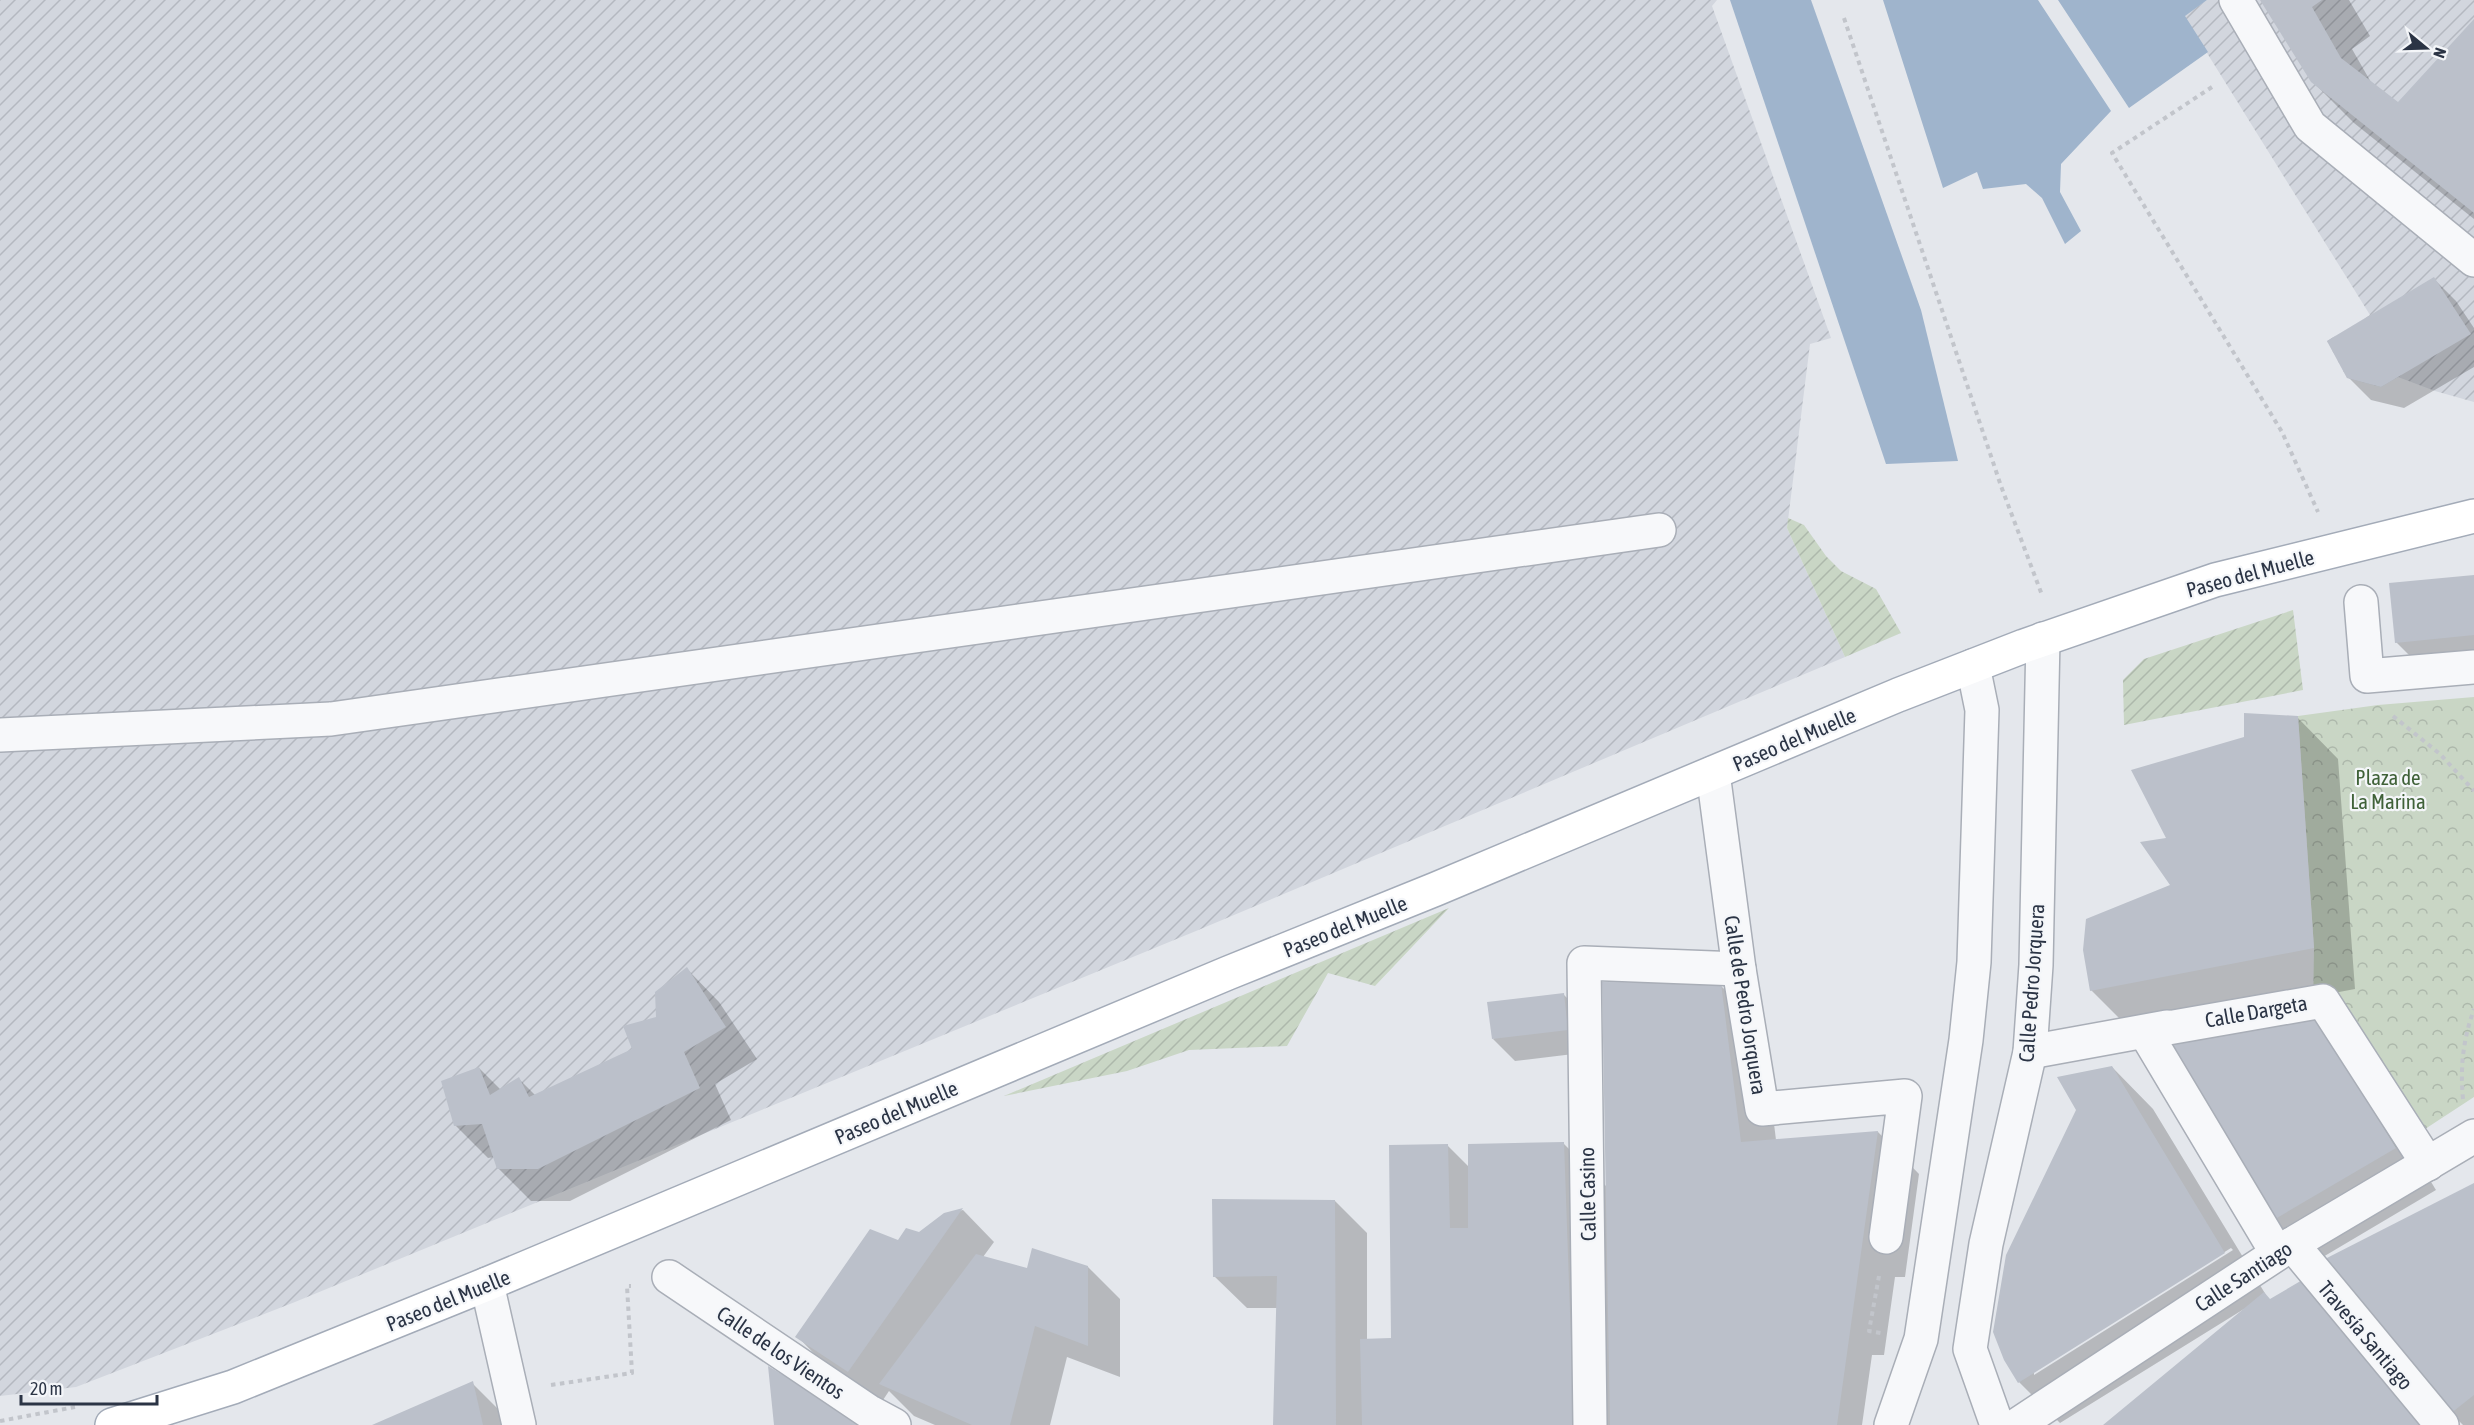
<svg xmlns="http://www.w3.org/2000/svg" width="2474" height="1425" font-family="'Asap Condensed',sans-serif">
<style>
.industrial{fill:url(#industrial-furrows)}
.park{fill:url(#park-crowns)}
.garden{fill:url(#garden-furrows)}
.water{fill:#9fb4cc}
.shadow{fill:#0003;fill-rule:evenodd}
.building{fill:#bbc0ca}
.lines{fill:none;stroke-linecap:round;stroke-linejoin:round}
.minor-casing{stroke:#a9aeb7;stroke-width:36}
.major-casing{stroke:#a3abb8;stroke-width:36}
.path{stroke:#c2c5cb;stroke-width:4;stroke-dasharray:4.5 4.5;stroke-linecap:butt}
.minor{stroke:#f7f8fa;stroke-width:33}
.major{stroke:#fff;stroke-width:33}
.labels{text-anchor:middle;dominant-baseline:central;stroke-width:4.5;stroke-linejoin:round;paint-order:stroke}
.street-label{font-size:21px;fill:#2b3445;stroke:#f4f6f9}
.park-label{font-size:21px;fill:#3f6138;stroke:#f4f6f9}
</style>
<defs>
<pattern id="industrial-furrows" width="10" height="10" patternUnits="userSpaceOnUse" patternTransform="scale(1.5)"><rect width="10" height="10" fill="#d2d6de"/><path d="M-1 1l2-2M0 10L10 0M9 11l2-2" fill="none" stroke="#b4b8c0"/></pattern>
<pattern id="park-crowns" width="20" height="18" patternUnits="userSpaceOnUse" patternTransform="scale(1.5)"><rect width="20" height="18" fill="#c9d6c5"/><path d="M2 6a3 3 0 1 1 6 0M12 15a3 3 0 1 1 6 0" fill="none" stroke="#adb8ab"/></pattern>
<pattern id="garden-furrows" width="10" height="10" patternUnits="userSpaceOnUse" patternTransform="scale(1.5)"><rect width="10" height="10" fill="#c9d6c5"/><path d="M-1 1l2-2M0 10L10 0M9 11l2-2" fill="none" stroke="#adb8ab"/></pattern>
</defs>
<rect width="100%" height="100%" fill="#e4e7ec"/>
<g class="industrial">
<polygon points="0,0 1717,0 1712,6 1831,338 1810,344 1787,528 1845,657 1196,931 295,1302 76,1387 0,1396"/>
<polygon points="2207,0 2474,0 2474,402 2435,391 2398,377 2381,387 2347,378 2327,341 2370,315 2184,16"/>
</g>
<polygon class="park" points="2474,697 2474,1097 2396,1148 2313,1014 2314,948 2298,716 2378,705"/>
<g class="garden">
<polygon points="1788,518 1804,525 1826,556 1841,571 1876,589 1901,633 1845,657 1787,528"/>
<polygon points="2293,610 2303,690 2124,725 2123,680 2144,659"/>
<polygon points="1449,908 1375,986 1328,973 1287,1046 1189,1050 1127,1071 1004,1096"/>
</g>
<g class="water">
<polygon points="1730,0 1811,0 1921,310 1958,461 1886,464"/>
<polygon points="1883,0 2038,0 2111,111 2061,164 2060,192 2081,231 2065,244 2042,198 2026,184 1983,189 1977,172 1943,188"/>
<polygon points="2058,0 2207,0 2185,16 2208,52 2129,108"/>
</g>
<g class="shadow">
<polygon points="2261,0 2349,0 2370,36 2352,49 2372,84 2398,104 2474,21 2474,219 2354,123 2312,81"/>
<polygon points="2434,279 2456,301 2474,328 2474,367 2404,408 2371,400 2348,377"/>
<polygon points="2474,577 2474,670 2428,674 2396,642"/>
<polygon points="2297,717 2338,759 2355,989 2132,1031 2091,990 2172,885 2169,839 2245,738"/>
<polygon points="687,969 719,1002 757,1059 715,1084 731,1120 570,1201 531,1201 498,1168 494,1157 488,1158 455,1125 479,1068 501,1090 519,1079 536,1096 634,1050 658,1018"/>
<polygon points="1720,985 1762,1026 1776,1140 1878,1132 1919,1174 1905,1277 1895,1277 1884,1355 1872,1355 1862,1425 1274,1425 1278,1308 1247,1308 1214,1276 1335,1201 1367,1233 1367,1341 1393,1339 1448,1146 1469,1167 1563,1143 1607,1187"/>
<polygon points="1564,995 1586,1017 1590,1052 1515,1061 1493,1039"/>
<polygon points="2182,1041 2354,1057 2436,1190 2301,1270"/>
<path d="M2112 1067 2153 1109 2266 1295 2105 1425 2245 1310 2244 1309 2060 1423 2019 1382ZM2231 1248 2233 1250 2034 1375V1371Z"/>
<polygon points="2474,1186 2474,1425 2463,1425 2451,1413"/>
<polygon points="963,1210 994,1242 983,1257 1028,1270 1088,1267 1120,1299 1120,1377 1067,1357 1050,1425 935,1425 914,1416 889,1391 881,1403 829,1369 797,1336 898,1242 919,1233 945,1214"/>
<polygon points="472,1383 504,1415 507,1425 375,1425"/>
</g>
<g class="building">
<polygon points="2260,0 2322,0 2312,7 2341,58 2398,102 2474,19 2474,213 2311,82"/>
<polygon points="2434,277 2471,334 2381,387 2347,378 2327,341"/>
<polygon points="2474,575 2474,635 2395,643 2389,583"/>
<polygon points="2244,713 2298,716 2314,948 2090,991 2083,950 2086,919 2170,885 2140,842 2166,838 2131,770 2244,737"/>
<polygon points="687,967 726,1027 684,1052 700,1088 538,1169 497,1169 482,1124 454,1126 441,1081 479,1067 490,1095 519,1077 529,1097 632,1049 623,1026 656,1017 655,992"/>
<polygon points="1602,982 1721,983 1741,1142 1878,1131 1837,1425 1610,1425"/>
<polygon points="1564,993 1568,1030 1492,1039 1487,1002"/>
<polygon points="2313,1014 2396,1148 2258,1229 2153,1057 2181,1040"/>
<polygon points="2112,1066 2225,1253 2018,1383 2004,1360 1993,1332 2006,1255 2076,1110 2057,1077"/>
<polygon points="1564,1142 1574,1425 1362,1425 1360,1339 1391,1338 1389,1145 1448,1144 1450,1228 1468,1228 1468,1144"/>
<polygon points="2474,1183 2474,1395 2450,1414 2321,1261"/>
<polygon points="1212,1199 1335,1200 1336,1425 1273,1425 1277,1276 1213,1277"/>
<polygon points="963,1208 848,1372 795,1337 870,1229 898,1240 906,1228 919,1232 944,1213"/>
<polygon points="1032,1248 1088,1266 1088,1346 1035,1326 1010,1425 972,1425 879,1384 976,1254 1027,1268"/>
<polygon points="2304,1279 2430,1425 2103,1425 2264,1292 2270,1299"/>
<polygon points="768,1366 867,1425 774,1425"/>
<polygon points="473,1381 483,1425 372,1425"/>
</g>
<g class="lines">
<g class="minor-casing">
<g id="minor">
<polyline points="2236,0 2310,126 2474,260"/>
<polyline points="2361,602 2367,676 2474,667"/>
<polyline points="0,735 331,719 1659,530"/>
<polyline points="1713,773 1739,969 1762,1109 1905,1096 1886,1237"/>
<polyline points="2030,1052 2167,1027"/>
<polyline points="2292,1244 2442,1425"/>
<polyline points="2277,1253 2145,1032 2323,1001 2428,1164"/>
<polyline points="669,1277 868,1411 894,1425"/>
<polyline points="487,1284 519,1425"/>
<polyline points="1590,1425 1584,963 1739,969"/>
<polyline points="1891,1425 1921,1339 1966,1040 1974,962 1982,710 1973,666"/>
<polyline points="1997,1425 1970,1349 1986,1244 2030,1052 2036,965 2043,639"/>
<polyline points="2017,1425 2292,1244 2474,1136"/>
</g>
</g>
<g class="major-casing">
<polyline id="major" points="112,1425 233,1387 487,1284 1228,973 1436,889 1898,695 2024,646 2215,580 2474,516"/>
</g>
<g class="path">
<polyline points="1844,18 2001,486 2042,595"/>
<polyline points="2212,87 2112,153 2282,432 2318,512"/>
<polyline points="2393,716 2440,754 2474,791"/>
<path d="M2463 1099C2460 1067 2463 1040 2474 1009"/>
<polyline points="1879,1276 1869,1331 1881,1333"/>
<polyline points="551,1385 632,1373 627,1286 631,1286"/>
<polyline points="0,1421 75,1407"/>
</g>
<use href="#minor" class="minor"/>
<use href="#major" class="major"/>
</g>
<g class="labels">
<g class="street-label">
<text transform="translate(2250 573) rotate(-15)">Paseo del Muelle</text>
<text transform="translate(1794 739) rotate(-23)">Paseo del Muelle</text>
<text transform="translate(1345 926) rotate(-22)">Paseo del Muelle</text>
<text transform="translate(2031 983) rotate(-86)">Calle Pedro Jorquera</text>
<text transform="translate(1746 1005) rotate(81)">Calle de Pedro Jorquera</text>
<text transform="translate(2256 1011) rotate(-10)">Calle Dargeta</text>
<text transform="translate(896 1112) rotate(-23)">Paseo del Muelle</text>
<text transform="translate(1587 1194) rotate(-91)">Calle Casino</text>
<text transform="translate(2243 1276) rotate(-33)">Calle Santiago</text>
<text transform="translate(448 1300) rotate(-22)">Paseo del Muelle</text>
<text transform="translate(2366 1335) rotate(50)">Travesía Santiago</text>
<text transform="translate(781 1352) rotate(34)">Calle de los Vientos</text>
</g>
<g class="park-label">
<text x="2388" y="777">Plaza de<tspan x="2388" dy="24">La Marina</tspan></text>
</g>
</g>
<g transform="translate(2426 48) rotate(109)" stroke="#f4f6f9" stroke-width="4.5" paint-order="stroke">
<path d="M0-4.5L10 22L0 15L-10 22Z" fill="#2b3445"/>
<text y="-9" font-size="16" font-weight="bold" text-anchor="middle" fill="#2b3445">N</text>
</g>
<path d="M21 1395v9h136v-9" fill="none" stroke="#2b3445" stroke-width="3"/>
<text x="30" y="1395" font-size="18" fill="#2b3445" stroke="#f4f6f9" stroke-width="4.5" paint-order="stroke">20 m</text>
</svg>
